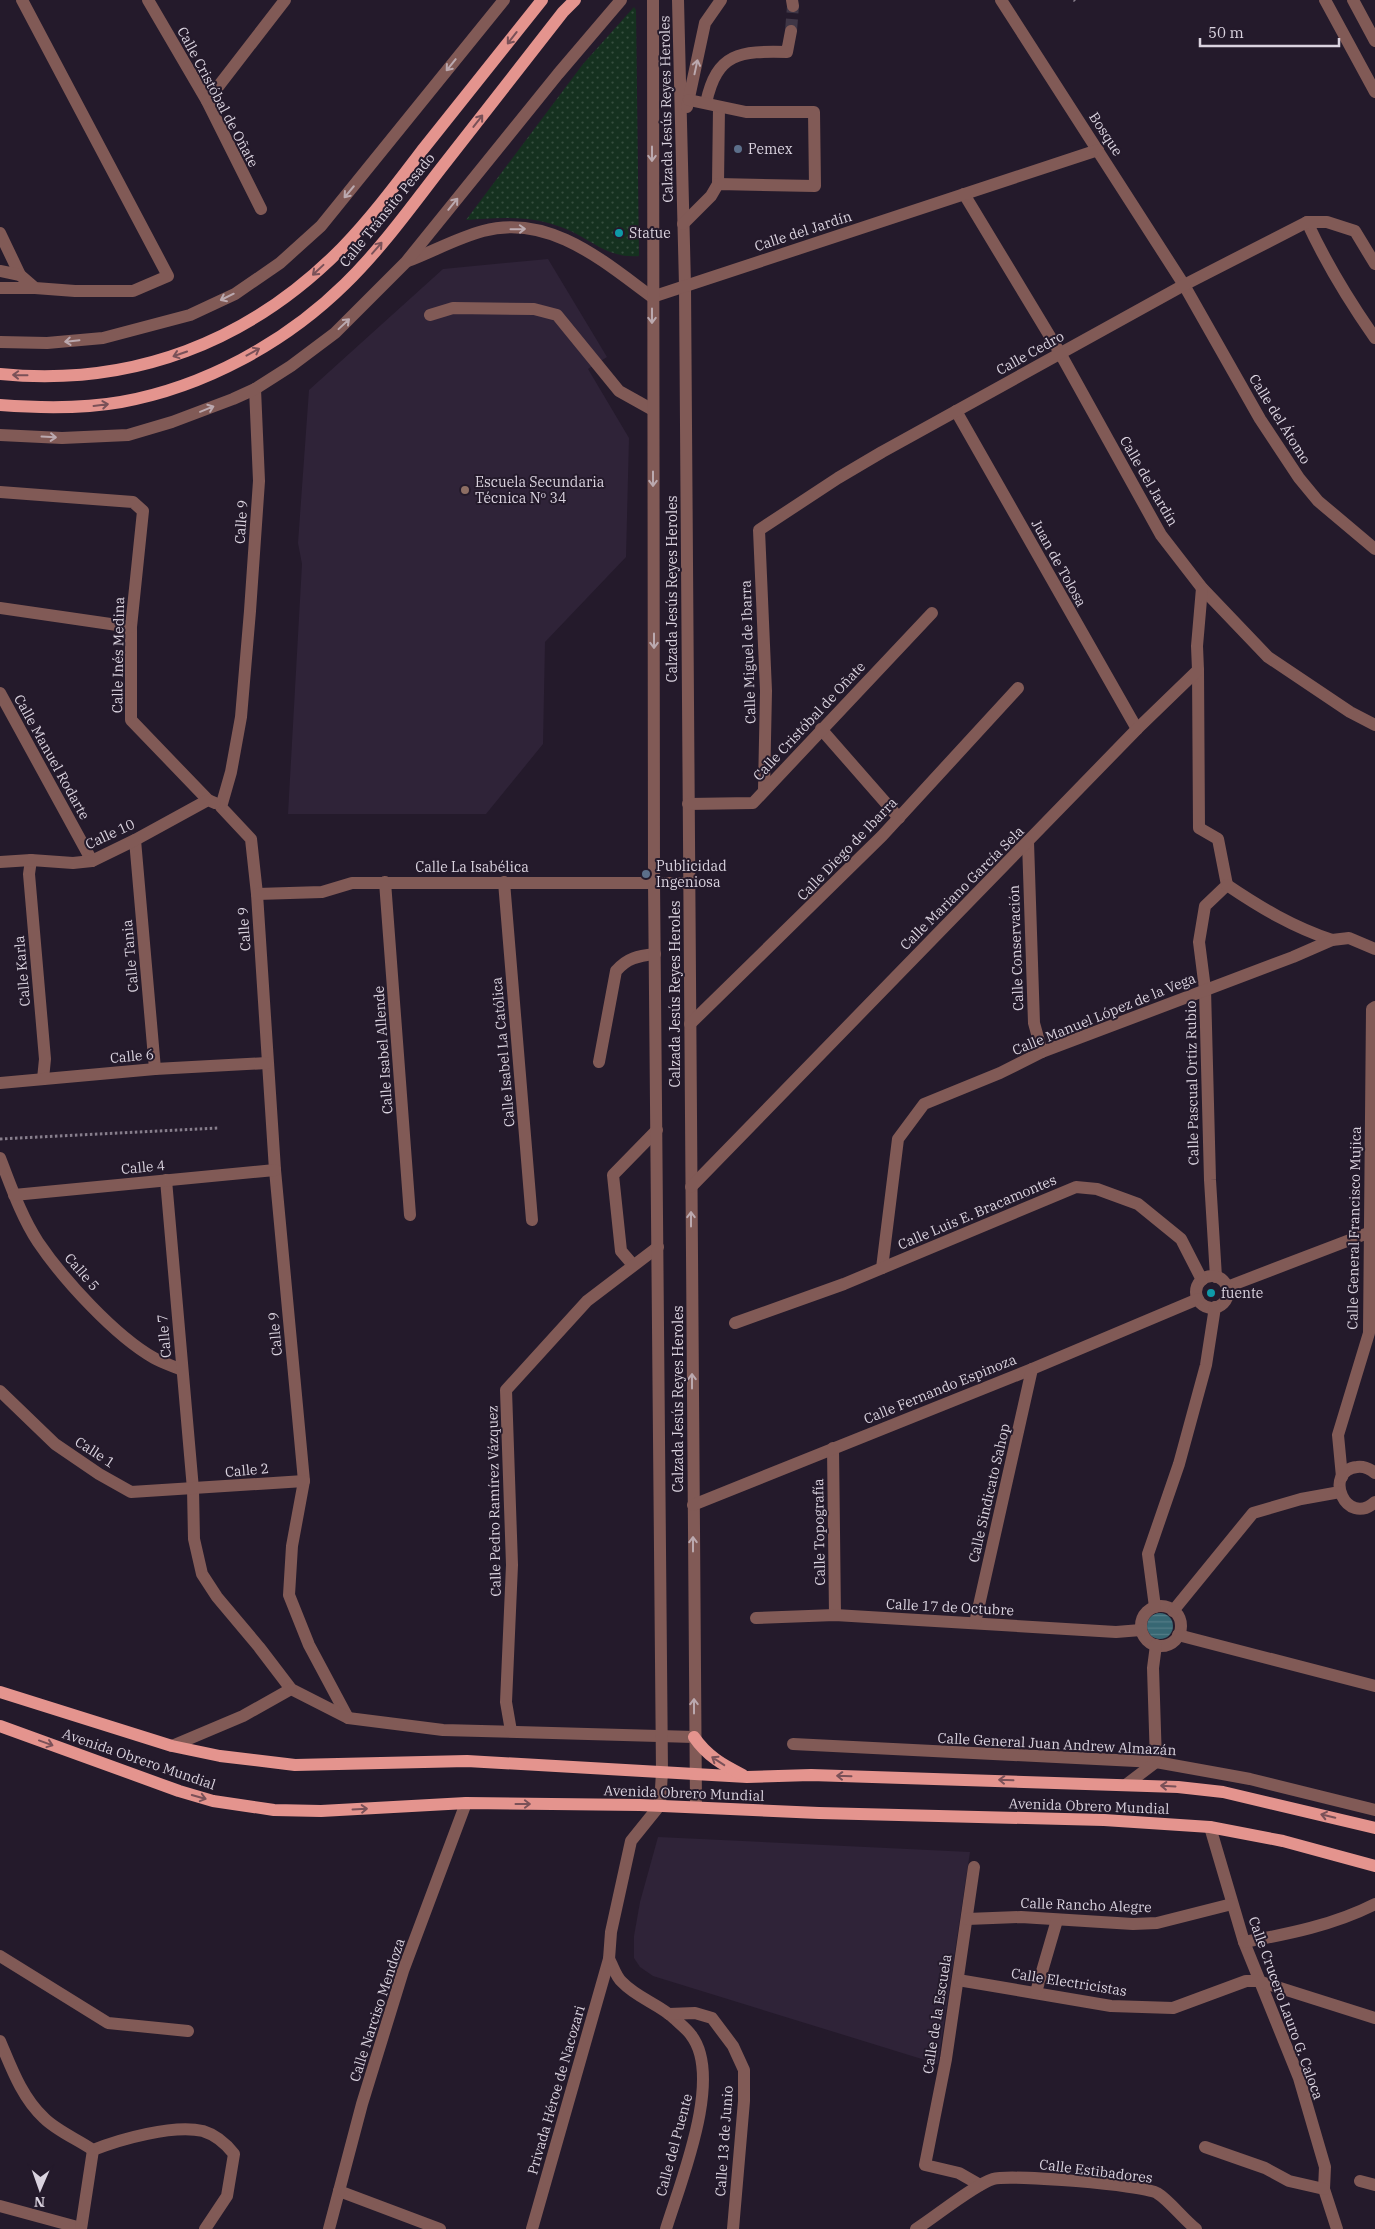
<svg xmlns="http://www.w3.org/2000/svg" width="1375" height="2229" font-family="'IBM Plex Serif',serif">
<style>
.built{fill:#2f2338}
.grass{fill:url(#grass-dots)}
.water{fill:url(#water-rules)}
.lines{fill:none;stroke-linecap:round;stroke-linejoin:round}
.minor-tunnel{stroke:#3f3646;stroke-width:12;stroke-dasharray:12 6;stroke-linecap:butt}
.path{stroke:#877e8c;stroke-width:3;stroke-dasharray:2.5 2.5;stroke-linecap:butt}
.minor{stroke:#815a56;stroke-width:12}
.major{stroke:#e4948e;stroke-width:12}
.oneway{stroke:#7a5158}
.oneway2{stroke:#bba9af}
.service-dot{fill:#5c6f8a;stroke:#241a2b;stroke-width:2}
.culture-dot{fill:#0f9aa8;stroke:#241a2b;stroke-width:2}
.education-dot{fill:#8d6e63;stroke:#241a2b;stroke-width:2}
.labels{text-anchor:middle;dominant-baseline:central;stroke-width:4;stroke-linejoin:round;paint-order:stroke}
.street-label{font-size:14px;fill:#dad3df;stroke:#241a2b}
.poi-label{font-size:14px;fill:#dad3df;stroke:#241a2b;text-anchor:start}
</style>
<defs>
<pattern id="grass-dots" width="8" height="8" patternUnits="userSpaceOnUse" patternTransform="scale(1.25)"><rect width="8" height="8" fill="#15311f"/><path d="M2 2h.1M6 6h.1" fill="none" stroke="#364e3f" stroke-width="1.8" stroke-linecap="round"/></pattern>
<pattern id="water-rules" width="6" height="5" patternUnits="userSpaceOnUse" patternTransform="scale(1.25)"><rect width="6" height="5" fill="#376773"/><path d="M0 2.5h6" fill="none" stroke="#537c86"/></pattern>
</defs>
<rect width="100%" height="100%" fill="#241a2b"/>
<g class="built">
<polygon points="548,259 607,357 588,369 629,438 626,557 545,642 543,744 486,814 288,814 302,564 298,543 309,390 443,269"/>
<polygon points="658,1837 970,1852 938,2064 653,1976 640,1967 634,1958 634,1936 640,1902"/>
</g>
<path class="grass" d="M634 7 636 10 639 256C605 259 589 236 558 226 527 215 497 218 466 220L583 64Z"/>
<circle class="water" cx="1160" cy="1626" r="13"/>
<g class="lines">
<polyline class="minor-tunnel" points="791,31 793,6"/>
<g class="path">
<polyline points="1074,0 1075,1"/>
<polyline points="0,1139 219,1128"/>
</g>
<g class="minor">
<polyline points="148,0 207,101 261,209"/>
<polyline points="678,0 685,286 696,1807"/>
<polyline points="792,0 793,6"/>
<polyline points="1001,0 1184,285 1260,419 1299,478 1318,501 1375,549"/>
<polyline points="1325,0 1375,92"/>
<polyline points="1353,0 1375,41"/>
<polyline points="207,101 285,0"/>
<path d="M706 103C717 52 740 51 787 52L791 31"/>
<polyline points="687,107 705,23 721,0"/>
<polyline points="718,184 719,107"/>
<polyline points="964,194 1060,353 1161,535 1202,588 1268,657 1350,712 1375,725"/>
<path d="M1307 222C1326 263 1349 301 1375 338"/>
<polyline points="683,224 711,196 718,184 815,186 814,112 746,112 689,100"/>
<polyline points="0,233 20,275"/>
<path d="M408 261C432 252 457 238 483 231 549 213 603 261 652 297L1098 150"/>
<polyline points="0,271 20,275 35,288 75,291 133,291 168,276 22,0"/>
<polyline points="0,288 35,288"/>
<polyline points="430,315 453,308 534,309 557,315 619,391 653,410"/>
<polyline points="0,342 47,343 103,338 190,315 235,294 280,263 321,226 504,0"/>
<polyline points="255,389 259,481 250,611 241,717 231,772 221,807 251,839 257,894 275,1170 304,1481 292,1546 289,1595 309,1645 348,1718"/>
<polyline points="956,411 1137,729"/>
<polyline points="0,435 62,438 128,435 172,422 233,399 255,389 291,366 335,333 406,262 558,74 621,0"/>
<polyline points="0,492 133,502 143,511 131,627 131,720 208,800"/>
<polyline points="0,608 131,627"/>
<polyline points="1198,670 1199,828 1218,839 1227,885 1205,906 1199,942 1205,989 1210,1180 1216,1277"/>
<polyline points="0,693 92,861"/>
<polyline points="821,729 899,818"/>
<polyline points="764,789 766,691 759,530 838,478 882,452 1184,285 1307,222 1327,222 1355,231 1375,264"/>
<polyline points="688,804 753,803 932,613"/>
<polyline points="135,840 155,1069"/>
<polyline points="1028,842 1034,1023 1042,1052"/>
<polyline points="31,860 29,874 45,1059 43,1079"/>
<polyline points="0,862 31,860 73,863 92,861 135,840 208,800 215,803"/>
<polyline points="385,882 410,1215"/>
<polyline points="504,882 532,1220"/>
<path d="M1227 885C1261 908 1293 927 1332 940"/>
<polyline points="257,894 322,892 352,883 689,883"/>
<polyline points="690,1024 882,836 1018,688"/>
<path d="M599 1062 616 971C627 958 638 956 655 954"/>
<polyline points="0,1083 155,1069 267,1063"/>
<path d="M0 1158C11 1186 21 1216 38 1242 63 1279 115 1336 154 1358 163 1363 173 1366 182 1370"/>
<polyline points="166,1180 193,1489 194,1539 202,1574 217,1597 259,1647 291,1689 348,1718 443,1730 694,1737"/>
<polyline points="691,1187 1137,729 1198,670 1197,646 1202,588"/>
<polyline points="14,1195 275,1170"/>
<polyline points="633,1265 621,1251 613,1175 657,1130"/>
<polyline points="882,1268 898,1139 924,1104 1000,1073 1042,1052 1293,957 1332,940 1349,938 1375,949"/>
<circle cx="1212" cy="1292" r="16"/>
<polyline points="1227,1287 1368,1233"/>
<polyline points="735,1323 844,1284 1076,1187 1097,1189 1138,1204 1181,1239 1202,1280"/>
<polyline points="0,1391 55,1444 99,1474 131,1492 304,1481"/>
<polyline points="833,1448 835,1615"/>
<path d="M1375 1473C1370 1469 1364 1466 1357 1467 1322 1471 1346 1528 1375 1502"/>
<polyline points="1342,1477 1338,1435 1369,1333 1372,1009 1375,1007"/>
<polyline points="693,1505 1032,1369 1198,1299"/>
<circle cx="1161" cy="1626" r="20"/>
<polyline points="1155,1607 1148,1554 1179,1464 1206,1365 1215,1307"/>
<polyline points="1173,1611 1253,1513 1301,1499 1340,1492"/>
<polyline points="756,1618 835,1615 1116,1632 1141,1630"/>
<polyline points="975,1623 1032,1369"/>
<polyline points="1178,1635 1375,1686"/>
<polyline points="511,1731 506,1702 512,1565 506,1390 587,1301 658,1247"/>
<polyline points="793,1744 1156,1762 1250,1779 1375,1810"/>
<polyline points="172,1746 243,1716 291,1689"/>
<polyline points="1127,1784 1156,1762 1153,1668 1156,1645"/>
<polyline points="1210,1827 1244,1942 1299,2078 1325,2167 1324,2189 1337,2229"/>
<polyline points="974,1867 946,2059 925,2165 959,2173 980,2185"/>
<polyline points="967,1919 1021,1917 1133,1924 1157,1923 1232,1904"/>
<path d="M1244 1942C1288 1934 1334 1925 1375 1904"/>
<polyline points="0,1956 108,2023 188,2031"/>
<path d="M609 1959C613 1966 616 1977 622 1982 637 1998 659 2004 675 2019 680 2024 687 2029 691 2035 724 2077 680 2183 666 2229"/>
<polyline points="958,1980 1111,2006 1173,2008 1246,1981 1258,1981 1375,2018"/>
<polyline points="1036,1992 1057,1920"/>
<polyline points="669,2014 695,2013 712,2018 733,2046 744,2070 744,2101 733,2229"/>
<path d="M0 2041C11 2067 22 2098 44 2118 57 2131 77 2139 93 2150 120 2139 174 2124 203 2131 216 2135 227 2145 234 2154L227 2196 205 2229"/>
<polyline points="1205,2147 1265,2168 1289,2181 1324,2189"/>
<polyline points="1360,2181 1375,2185"/>
<polyline points="339,2191 440,2229"/>
<polyline points="0,2206 81,2228"/>
<polyline points="81,2229 93,2150"/>
<polyline points="329,2229 362,2104 403,1971 466,1803"/>
<polyline points="532,2229 609,1959 611,1932 631,1841 660,1805 662,1772 654,882 653,0"/>
<path d="M916 2229C935 2217 974 2185 993 2179 1010 2174 1144 2185 1157 2193 1169 2200 1183 2219 1196 2229"/>
</g>
<g class="major">
<path d="M0 374C133 387 249 342 342 248 372 217 398 182 424 148 463 99 503 49 542 0"/>
<path d="M0 405C40 408 81 409 121 402 204 387 285 343 345 284 381 249 411 207 442 167 482 116 522 64 563 12L575 0"/>
<polyline points="0,1692 172,1746 220,1756 295,1765 467,1761 747,1777 811,1775 1178,1787 1223,1792 1375,1828"/>
<polyline points="0,1726 179,1791 213,1801 274,1810 321,1811 466,1803 640,1805 819,1813 1104,1820 1210,1827 1283,1841 1375,1866"/>
<path d="M694 1737C707 1756 723 1765 743 1775"/>
</g>
</g>
<defs><path id="oneway-shaft" d="M-6 0H5M1.5-3L5.5 0L1.5 3" fill="none" stroke-width="1.6" stroke-linecap="round" stroke-linejoin="round" transform="scale(1.25)"/></defs>
<g class="oneway">
<use href="#oneway-shaft" transform="translate(512 38) rotate(128)"/>
<use href="#oneway-shaft" transform="translate(478 121) rotate(-52)"/>
<use href="#oneway-shaft" transform="translate(377 248) rotate(-49)"/>
<use href="#oneway-shaft" transform="translate(318 270) rotate(137)"/>
<use href="#oneway-shaft" transform="translate(253 352) rotate(-29)"/>
<use href="#oneway-shaft" transform="translate(180 354) rotate(161)"/>
<use href="#oneway-shaft" transform="translate(20 375) rotate(-179)"/>
<use href="#oneway-shaft" transform="translate(101 405) rotate(-7)"/>
<use href="#oneway-shaft" transform="translate(46 1743) rotate(20)"/>
<use href="#oneway-shaft" transform="translate(718 1761) rotate(-147)"/>
<use href="#oneway-shaft" transform="translate(844 1776) rotate(-178)"/>
<use href="#oneway-shaft" transform="translate(1006 1780) rotate(-178)"/>
<use href="#oneway-shaft" transform="translate(1168 1786) rotate(-177)"/>
<use href="#oneway-shaft" transform="translate(199 1797) rotate(16)"/>
<use href="#oneway-shaft" transform="translate(523 1804)"/>
<use href="#oneway-shaft" transform="translate(360 1809) rotate(-3)"/>
<use href="#oneway-shaft" transform="translate(1328 1816) rotate(-167)"/>
</g>
<g class="oneway2">
<use href="#oneway-shaft" transform="translate(451 65) rotate(129)"/>
<use href="#oneway-shaft" transform="translate(696 67) rotate(-78)"/>
<use href="#oneway-shaft" transform="translate(652 154) rotate(90)"/>
<use href="#oneway-shaft" transform="translate(349 192) rotate(130)"/>
<use href="#oneway-shaft" transform="translate(453 204) rotate(-51)"/>
<use href="#oneway-shaft" transform="translate(518 229) rotate(-1)"/>
<use href="#oneway-shaft" transform="translate(227 297) rotate(154)"/>
<use href="#oneway-shaft" transform="translate(652 316) rotate(90)"/>
<use href="#oneway-shaft" transform="translate(344 324) rotate(-43)"/>
<use href="#oneway-shaft" transform="translate(72 341) rotate(174)"/>
<use href="#oneway-shaft" transform="translate(207 409) rotate(-22)"/>
<use href="#oneway-shaft" transform="translate(49 437) rotate(3)"/>
<use href="#oneway-shaft" transform="translate(653 479) rotate(90)"/>
<use href="#oneway-shaft" transform="translate(654 641) rotate(90)"/>
<use href="#oneway-shaft" transform="translate(691 1219) rotate(-90)"/>
<use href="#oneway-shaft" transform="translate(692 1381) rotate(-90)"/>
<use href="#oneway-shaft" transform="translate(693 1544) rotate(-90)"/>
<use href="#oneway-shaft" transform="translate(694 1706) rotate(-90)"/>
</g>
<g class="service-dot">
<circle cx="738" cy="149" r="5"/>
<circle cx="646" cy="874" r="5"/>
</g>
<g class="culture-dot">
<circle cx="619" cy="233" r="5"/>
<circle cx="1211" cy="1293" r="5"/>
</g>
<circle class="education-dot" cx="465" cy="490" r="5"/>
<g class="labels">
<g class="street-label">
<text transform="translate(218 97) rotate(62)">Calle Cristóbal de Oñate</text>
<text transform="translate(666 109) rotate(-91)">Calzada Jesús Reyes Heroles</text>
<text transform="translate(1106 134) rotate(57)">Bosque</text>
<text transform="translate(387 210) rotate(-51)">Calle Tránsito Pesado</text>
<text transform="translate(803 231) rotate(-18)">Calle del Jardín</text>
<text transform="translate(1030 353) rotate(-29)">Calle Cedro</text>
<text transform="translate(1280 419) rotate(58)">Calle del Átomo</text>
<text transform="translate(1149 481) rotate(60)">Calle del Jardín</text>
<text transform="translate(241 522) rotate(-86)">Calle 9</text>
<text transform="translate(1059 563) rotate(61)">Juan de Tolosa</text>
<text transform="translate(672 589) rotate(-90)">Calzada Jesús Reyes Heroles</text>
<text transform="translate(748 652) rotate(-92)">Calle Miguel de Ibarra</text>
<text transform="translate(118 655) rotate(-89)">Calle Inés Medina</text>
<text transform="translate(809 721) rotate(-47)">Calle Cristóbal de Oñate</text>
<text transform="translate(52 757) rotate(61)">Calle Manuel Rodarte</text>
<text transform="translate(110 834) rotate(-25)">Calle 10</text>
<text transform="translate(847 849) rotate(-46)">Calle Diego de Ibarra</text>
<text x="472" y="867">Calle La Isabélica</text>
<text transform="translate(962 888) rotate(-45)">Calle Mariano García Sela</text>
<text transform="translate(244 929) rotate(-94)">Calle 9</text>
<text transform="translate(1016 948) rotate(-92)">Calle Conservación</text>
<text transform="translate(130 956) rotate(-95)">Calle Tania</text>
<text transform="translate(22 971) rotate(-95)">Calle Karla</text>
<text transform="translate(675 994) rotate(-90)">Calzada Jesús Reyes Heroles</text>
<text transform="translate(1104 1014) rotate(-22)">Calle Manuel López de la Vega</text>
<text transform="translate(383 1050) rotate(-94)">Calle Isabel Allende</text>
<text transform="translate(503 1052) rotate(-95)">Calle Isabel La Católica</text>
<text transform="translate(132 1056) rotate(-5)">Calle 6</text>
<text transform="translate(1192 1083) rotate(-91)">Calle Pascual Ortiz Rubio</text>
<text transform="translate(143 1167) rotate(-5)">Calle 4</text>
<text transform="translate(977 1212) rotate(-23)">Calle Luis E. Bracamontes</text>
<text transform="translate(1354 1228) rotate(-89)">Calle General Francisco Mujica</text>
<text transform="translate(82 1272) rotate(49)">Calle 5</text>
<text transform="translate(275 1334) rotate(-95)">Calle 9</text>
<text transform="translate(164 1336) rotate(-95)">Calle 7</text>
<text transform="translate(940 1389) rotate(-22)">Calle Fernando Espinoza</text>
<text transform="translate(678 1399) rotate(-90)">Calzada Jesús Reyes Heroles</text>
<text transform="translate(95 1452) rotate(33)">Calle 1</text>
<text transform="translate(247 1470) rotate(-5)">Calle 2</text>
<text transform="translate(989 1493) rotate(-77)">Calle Sindicato Sahop</text>
<text transform="translate(494 1501) rotate(-91)">Calle Pedro Ramírez Vázquez</text>
<text transform="translate(819 1532) rotate(-91)">Calle Topografía</text>
<text transform="translate(950 1607) rotate(3)">Calle 17 de Octubre</text>
<text transform="translate(1057 1744) rotate(3)">Calle General Juan Andrew Almazán</text>
<text transform="translate(139 1759) rotate(19)">Avenida Obrero Mundial</text>
<text transform="translate(684 1793) rotate(2)">Avenida Obrero Mundial</text>
<text transform="translate(1089 1806) rotate(2)">Avenida Obrero Mundial</text>
<text transform="translate(1086 1905) rotate(2)">Calle Rancho Alegre</text>
<text transform="translate(1069 1982) rotate(9)">Calle Electricistas</text>
<text transform="translate(1286 2008) rotate(70)">Calle Crucero Lauro G. Caloca</text>
<text transform="translate(377 2010) rotate(-72)">Calle Narciso Mendoza</text>
<text transform="translate(937 2014) rotate(-81)">Calle de la Escuela</text>
<text transform="translate(556 2090) rotate(-74)">Privada Héroe de Nacozari</text>
<text transform="translate(724 2141) rotate(-86)">Calle 13 de Junio</text>
<text transform="translate(674 2145) rotate(-75)">Calle del Puente</text>
<text transform="translate(1096 2171) rotate(7)">Calle Estibadores</text>
</g>
<g class="poi-label">
<text x="748" y="149">Pemex</text>
<text x="629" y="233">Statue</text>
<text x="475" y="482">Escuela Secundaria<tspan x="475" dy="16">Técnica Nº 34</tspan></text>
<text x="656" y="866">Publicidad<tspan x="656" dy="16">Ingeniosa</tspan></text>
<text x="1221" y="1293">fuente</text>
</g>
</g>
<g transform="translate(40 2189) rotate(182)" stroke="#241a2b" stroke-width="4" paint-order="stroke">
<path d="M0-4L9 19L0 12L-9 19Z" fill="#dad3df"/>
<text y="-8" font-size="14" font-weight="bold" text-anchor="middle" fill="#dad3df">N</text>
</g>
<path d="M1200 38v8h139v-8" fill="none" stroke="#dad3df" stroke-width="2.5"/>
<text x="1208" y="38" font-size="15" fill="#dad3df" stroke="#241a2b" stroke-width="4" paint-order="stroke">50 m</text>
</svg>
